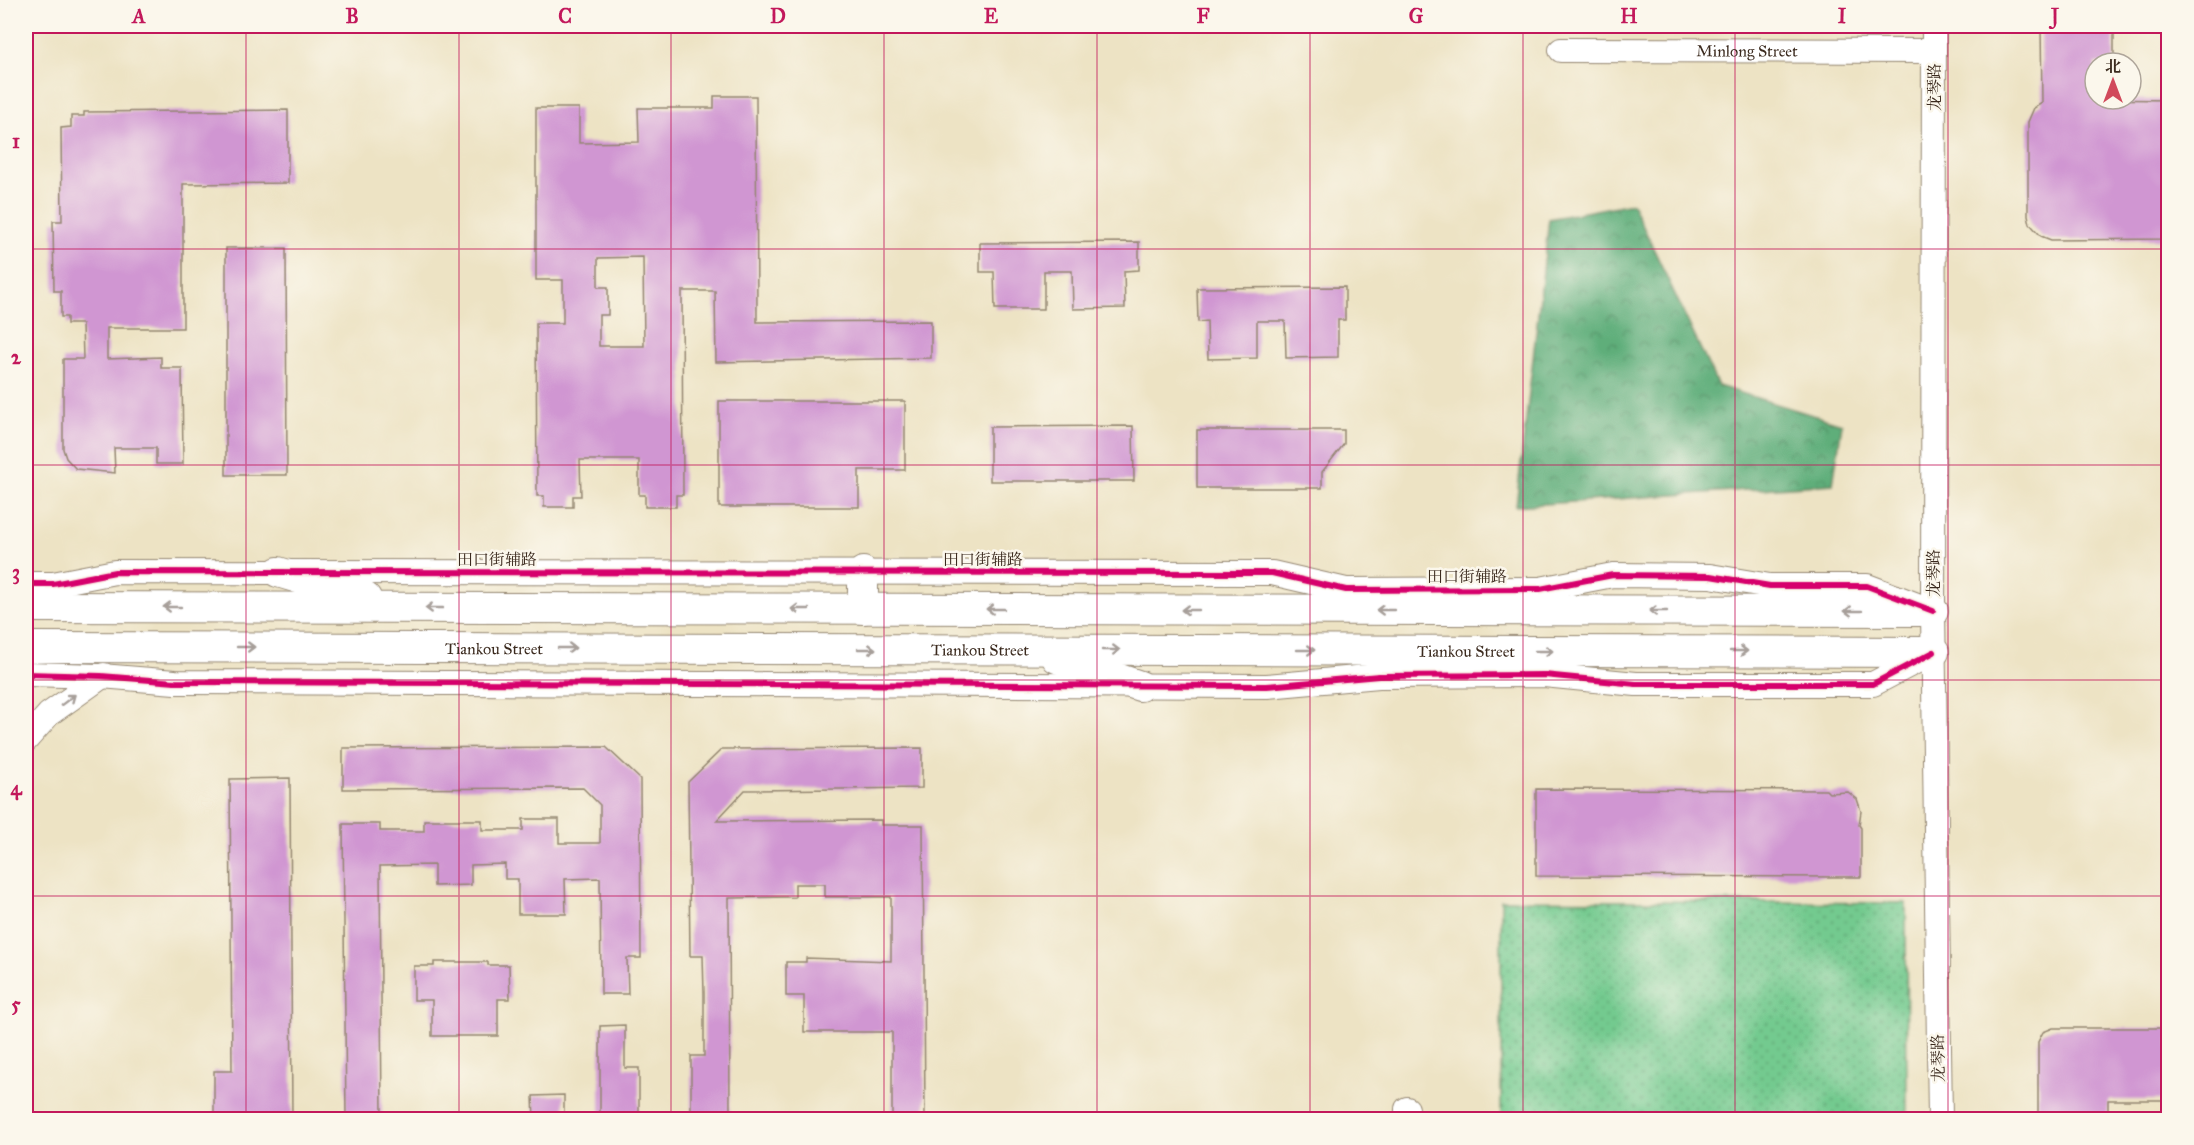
<svg xmlns="http://www.w3.org/2000/svg" width="2194" height="1145" font-family="'IM FELL Great Primer','Noto Serif SC',serif">
<style>
.grass{fill:url(#grass-dots);stroke:#577a56;stroke-width:1.5}
.forest{fill:url(#forest-crowns);stroke:#4c6c4c;stroke-width:1.5}
.building{fill:#d096d2;fill-rule:evenodd}
.lines{fill:none;stroke-linecap:round;stroke-linejoin:round}
.minor-casing{stroke:#948671;stroke-width:26}
.major-casing{stroke:#948671;stroke-width:32}
.minor{stroke:#fff;stroke-width:24}
.major{stroke:#fff;stroke-width:30}
.cycleway-casing{stroke:#fbf7ec;stroke-width:10}
.cycleway{stroke:#d6006c;stroke-width:6}
.oneway{stroke:#a79f9a}
.grid{fill:none;stroke:#c2185b;stroke-width:1.5;stroke-opacity:0.55}
.labels{text-anchor:middle;dominant-baseline:central;stroke-width:5;stroke-linejoin:round;paint-order:stroke}
.street-label{font-size:16px;fill:#3b2a1e;stroke:#fbf7ec}
.neatline{fill:none;stroke:#c2185b;stroke-width:2}
.grid-label{font-size:20px;text-anchor:middle;font-weight:bold;fill:#c2185b}
</style>
<defs>
<pattern id="grass-dots" width="8" height="8" patternUnits="userSpaceOnUse" patternTransform="scale(1.5)"><rect width="8" height="8" fill="#73ca8f"/><path d="M2 2h.1M6 6h.1" fill="none" stroke="#60a474" stroke-width="1.8" stroke-linecap="round"/></pattern>
<pattern id="forest-crowns" width="20" height="18" patternUnits="userSpaceOnUse" patternTransform="scale(1.5)"><rect width="20" height="18" fill="#5eae7a"/><path d="M2 6a3 3 0 1 1 6 0M12 15a3 3 0 1 1 6 0" fill="none" stroke="#4f8e63"/></pattern>
</defs>
<rect width="100%" height="100%" fill="#fbf7ec"/>
<filter id="ink" filterUnits="userSpaceOnUse"><feTurbulence type="fractalNoise" baseFrequency=".0167" numOctaves="2"/><feDisplacementMap in="SourceGraphic" scale="12" xChannelSelector="R" yChannelSelector="G"/><feConvolveMatrix kernelMatrix="1 2 1 2 8 2 1 2 1" color-interpolation-filters="sRGB"/></filter>
<filter id="wash" filterUnits="userSpaceOnUse"><feTurbulence type="fractalNoise" baseFrequency=".008" numOctaves="4" result="noise"/><feDisplacementMap in="SourceGraphic" scale="24" xChannelSelector="R" yChannelSelector="G"/><feGaussianBlur stdDeviation="1.35" result="paint"/><feColorMatrix in="noise" values="0 0 0 0 0 0 0 0 0 0 0 0 0 0 0 0 0 1.4 0 .05"/><feComposite in="paint" operator="in"/></filter>
<g filter="url(#wash)">
<rect width="100%" height="100%" fill="#ede3c4"/>
<polygon class="grass" points="1501,900 1906,903 1907,1119 1501,1119"/>
<polygon class="forest" points="1632,203 1718,386 1842,424 1833,484 1516,506 1549,219"/>
<g id="blocks">
<g class="building">
<polygon points="2041,26 2114,26 2114,63 2095,63 2095,99 2169,100 2169,239 2051,240 2041,236 2030,224 2028,215 2028,122 2034,108 2042,103"/>
<path d="M714 96H756L757 322 931 321V358L716 362 715 291H682L683 495H676V507H645V495H639V460H580L581 496H573V507H544V496H537L536 323H563V280H536V108H579V143L639 142 638 108H714ZM643 257 644 346H599V315H608V287H598V258Z"/>
<polygon points="288,110 288,183 183,184 183,328 107,328 107,359 161,357 161,368 182,368 183,464 156,464 156,448 114,448 115,473 76,469 66,458 63,449 63,359 83,359 82,324 67,324 67,317 61,317 61,291 54,291 53,221 62,221 61,128 71,127 71,116 84,116 84,112"/>
<polygon points="1139,242 1139,270 1124,271 1125,308 1073,309 1072,271 1044,271 1044,309 995,309 994,272 980,272 980,243"/>
<polygon points="226,248 286,248 287,475 226,475"/>
<polygon points="1345,287 1345,320 1338,320 1338,357 1286,358 1285,321 1257,321 1257,358 1208,359 1207,321 1198,322 1197,288"/>
<polygon points="719,401 905,401 905,470 859,470 859,507 719,507"/>
<polygon points="1133,426 1134,481 990,481 990,427"/>
<polygon points="1197,430 1344,430 1344,444 1322,472 1322,488 1197,488"/>
<polygon points="606,747 640,779 641,958 627,958 628,994 601,994 600,878 565,879 566,914 518,914 518,879 505,879 505,864 471,865 471,885 434,886 434,865 380,866 382,1119 346,1119 343,824 380,824 380,831 424,831 424,820 482,820 482,830 523,830 523,819 559,819 559,843 600,843 600,805 583,788 343,789 343,748"/>
<polygon points="922,748 922,788 745,790 716,821 881,820 881,825 923,825 925,1119 892,1119 892,1032 804,1032 804,996 786,996 786,962 806,962 806,958 891,961 891,897 825,897 825,884 795,884 795,897 729,898 730,1119 691,1119 691,1056 704,1056 704,993 703,956 690,956 688,782 722,749"/>
<polygon points="290,778 292,1119 214,1119 214,1071 232,1071 230,779"/>
<polygon points="1536,789 1826,790 1829,793 1848,792 1857,799 1861,811 1859,825 1861,828 1861,877 1536,876"/>
<polygon points="434,962 488,962 488,965 509,965 510,999 498,999 498,1036 432,1036 432,1000 414,1000 414,966 434,966"/>
<polygon points="625,1025 625,1068 639,1068 639,1119 600,1119 600,1026"/>
<polygon points="2053,1028 2169,1028 2169,1100 2108,1100 2108,1119 2038,1119 2038,1042 2043,1032"/>
<polygon points="564,1095 564,1119 534,1119 533,1096"/>
</g>
</g>
</g>
<g filter="url(#ink)">
<use href="#blocks" fill-opacity="0" stroke="#948671" stroke-width="1.5"/>
<g class="lines">
<g class="minor-casing">
<g id="minor">
<polyline points="1934,26 1933,611 1940,1120"/>
<path id="s1" d="M1561 50 1934 51"/>
<polyline points="26,584 53,584 115,572 1272,573 1346,590 1540,589 1613,575 1710,576 1770,586 1867,586 1922,607"/>
<polyline points="26,674 101,676 175,682 1267,686 1379,676 1544,675 1636,684 1873,684 1934,652"/>
<polyline points="26,740 49,714 104,675"/>
<polyline points="1407,1120 1407,1109"/>
</g>
</g>
<g class="major-casing">
<g id="major">
<polyline points="278,572 366,598"/>
<polyline points="863,572 863,609"/>
<polyline points="26,607 1933,611"/>
<path id="s2" d="M26 647 1934 652"/>
<polyline points="1057,658 1140,686"/>
</g>
</g>
<use href="#minor" class="minor"/>
<use href="#major" class="major"/>
<g class="cycleway-casing">
<g id="cycleway">
<polyline points="26,584 53,584 115,572 1272,573 1346,590 1540,589 1613,575 1710,576 1770,586 1867,586 1933,611"/>
<polyline points="26,674 101,676 175,682 1267,686 1379,676 1544,675 1636,684 1873,684 1934,652"/>
</g>
</g>
<use href="#cycleway" class="cycleway"/>
</g>
<defs><path id="oneway-shaft" d="M-6 0H5M1.5-3L5.5 0L1.5 3" fill="none" stroke-width="1.6" stroke-linecap="round" stroke-linejoin="round" transform="scale(1.5)"/></defs>
<g class="oneway">
<use href="#oneway-shaft" transform="translate(172 607) rotate(-180)"/>
<use href="#oneway-shaft" transform="translate(434 608) rotate(-180)"/>
<use href="#oneway-shaft" transform="translate(800 609) rotate(-180)"/>
<use href="#oneway-shaft" transform="translate(995 609) rotate(-180)"/>
<use href="#oneway-shaft" transform="translate(1190 610) rotate(-180)"/>
<use href="#oneway-shaft" transform="translate(1385 610) rotate(-180)"/>
<use href="#oneway-shaft" transform="translate(1658 611) rotate(-180)"/>
<use href="#oneway-shaft" transform="translate(1853 611) rotate(-180)"/>
<use href="#oneway-shaft" transform="translate(246 647)"/>
<use href="#oneway-shaft" transform="translate(567 648)"/>
<use href="#oneway-shaft" transform="translate(867 649)"/>
<use href="#oneway-shaft" transform="translate(1111 650)"/>
<use href="#oneway-shaft" transform="translate(1306 650)"/>
<use href="#oneway-shaft" transform="translate(1544 651)"/>
<use href="#oneway-shaft" transform="translate(1739 651)"/>
<use href="#oneway-shaft" transform="translate(68 700) rotate(-37)"/>
</g>
</g>
<path class="grid" d="M246 26V1120M459 26V1120M671 26V1120M884 26V1120M1097 26V1120M1310 26V1120M1523 26V1120M1735 26V1120M1948 26V1120M26 249H2168M26 465H2168M26 680H2168M26 896H2168"/>
<g class="labels">
<g class="street-label">
<text stroke="none"><textPath href="#s1" startOffset="186">Minlong Street</textPath></text>
<text transform="translate(1934 87) rotate(-90)">龙琴路</text>
<text x="497" y="559">田口街辅路</text>
<text x="983" y="559">田口街辅路</text>
<text transform="translate(1933 573) rotate(-90)">龙琴路</text>
<text x="1467" y="576">田口街辅路</text>
<text stroke="none"><textPath href="#s2" startOffset="468">Tiankou Street</textPath></text>
<text stroke="none"><textPath href="#s2" startOffset="954">Tiankou Street</textPath></text>
<text stroke="none"><textPath href="#s2" startOffset="1440">Tiankou Street</textPath></text>
<text transform="translate(1938 1058) rotate(-91)">龙琴路</text>
</g>
</g>
<rect width="2194" height="1145" fill="none" stroke="#fbf7ec" stroke-width="66"/>
<g transform="translate(2113 81)"><circle r="28" fill="#fbf7ec" stroke="#aea59a" stroke-width="1.5"/>
<path d="M0-4.5L10 22L0 15L-10 22Z" fill="#d1495b"/>
<text y="-9" font-size="16" font-weight="bold" text-anchor="middle" fill="#3b2a1e">北</text>
</g>
<rect x="33" y="33" width="2128" height="1079" class="neatline"/>
<g class="grid-label">
<text x="139" y="23">A</text>
<text x="352" y="23">B</text>
<text x="565" y="23">C</text>
<text x="778" y="23">D</text>
<text x="991" y="23">E</text>
<text x="1203" y="23">F</text>
<text x="1416" y="23">G</text>
<text x="1629" y="23">H</text>
<text x="1842" y="23">I</text>
<text x="2055" y="23">J</text>
<text x="16" y="148">1</text>
<text x="16" y="364">2</text>
<text x="16" y="579">3</text>
<text x="16" y="795">4</text>
<text x="16" y="1011">5</text>
</g>
</svg>
